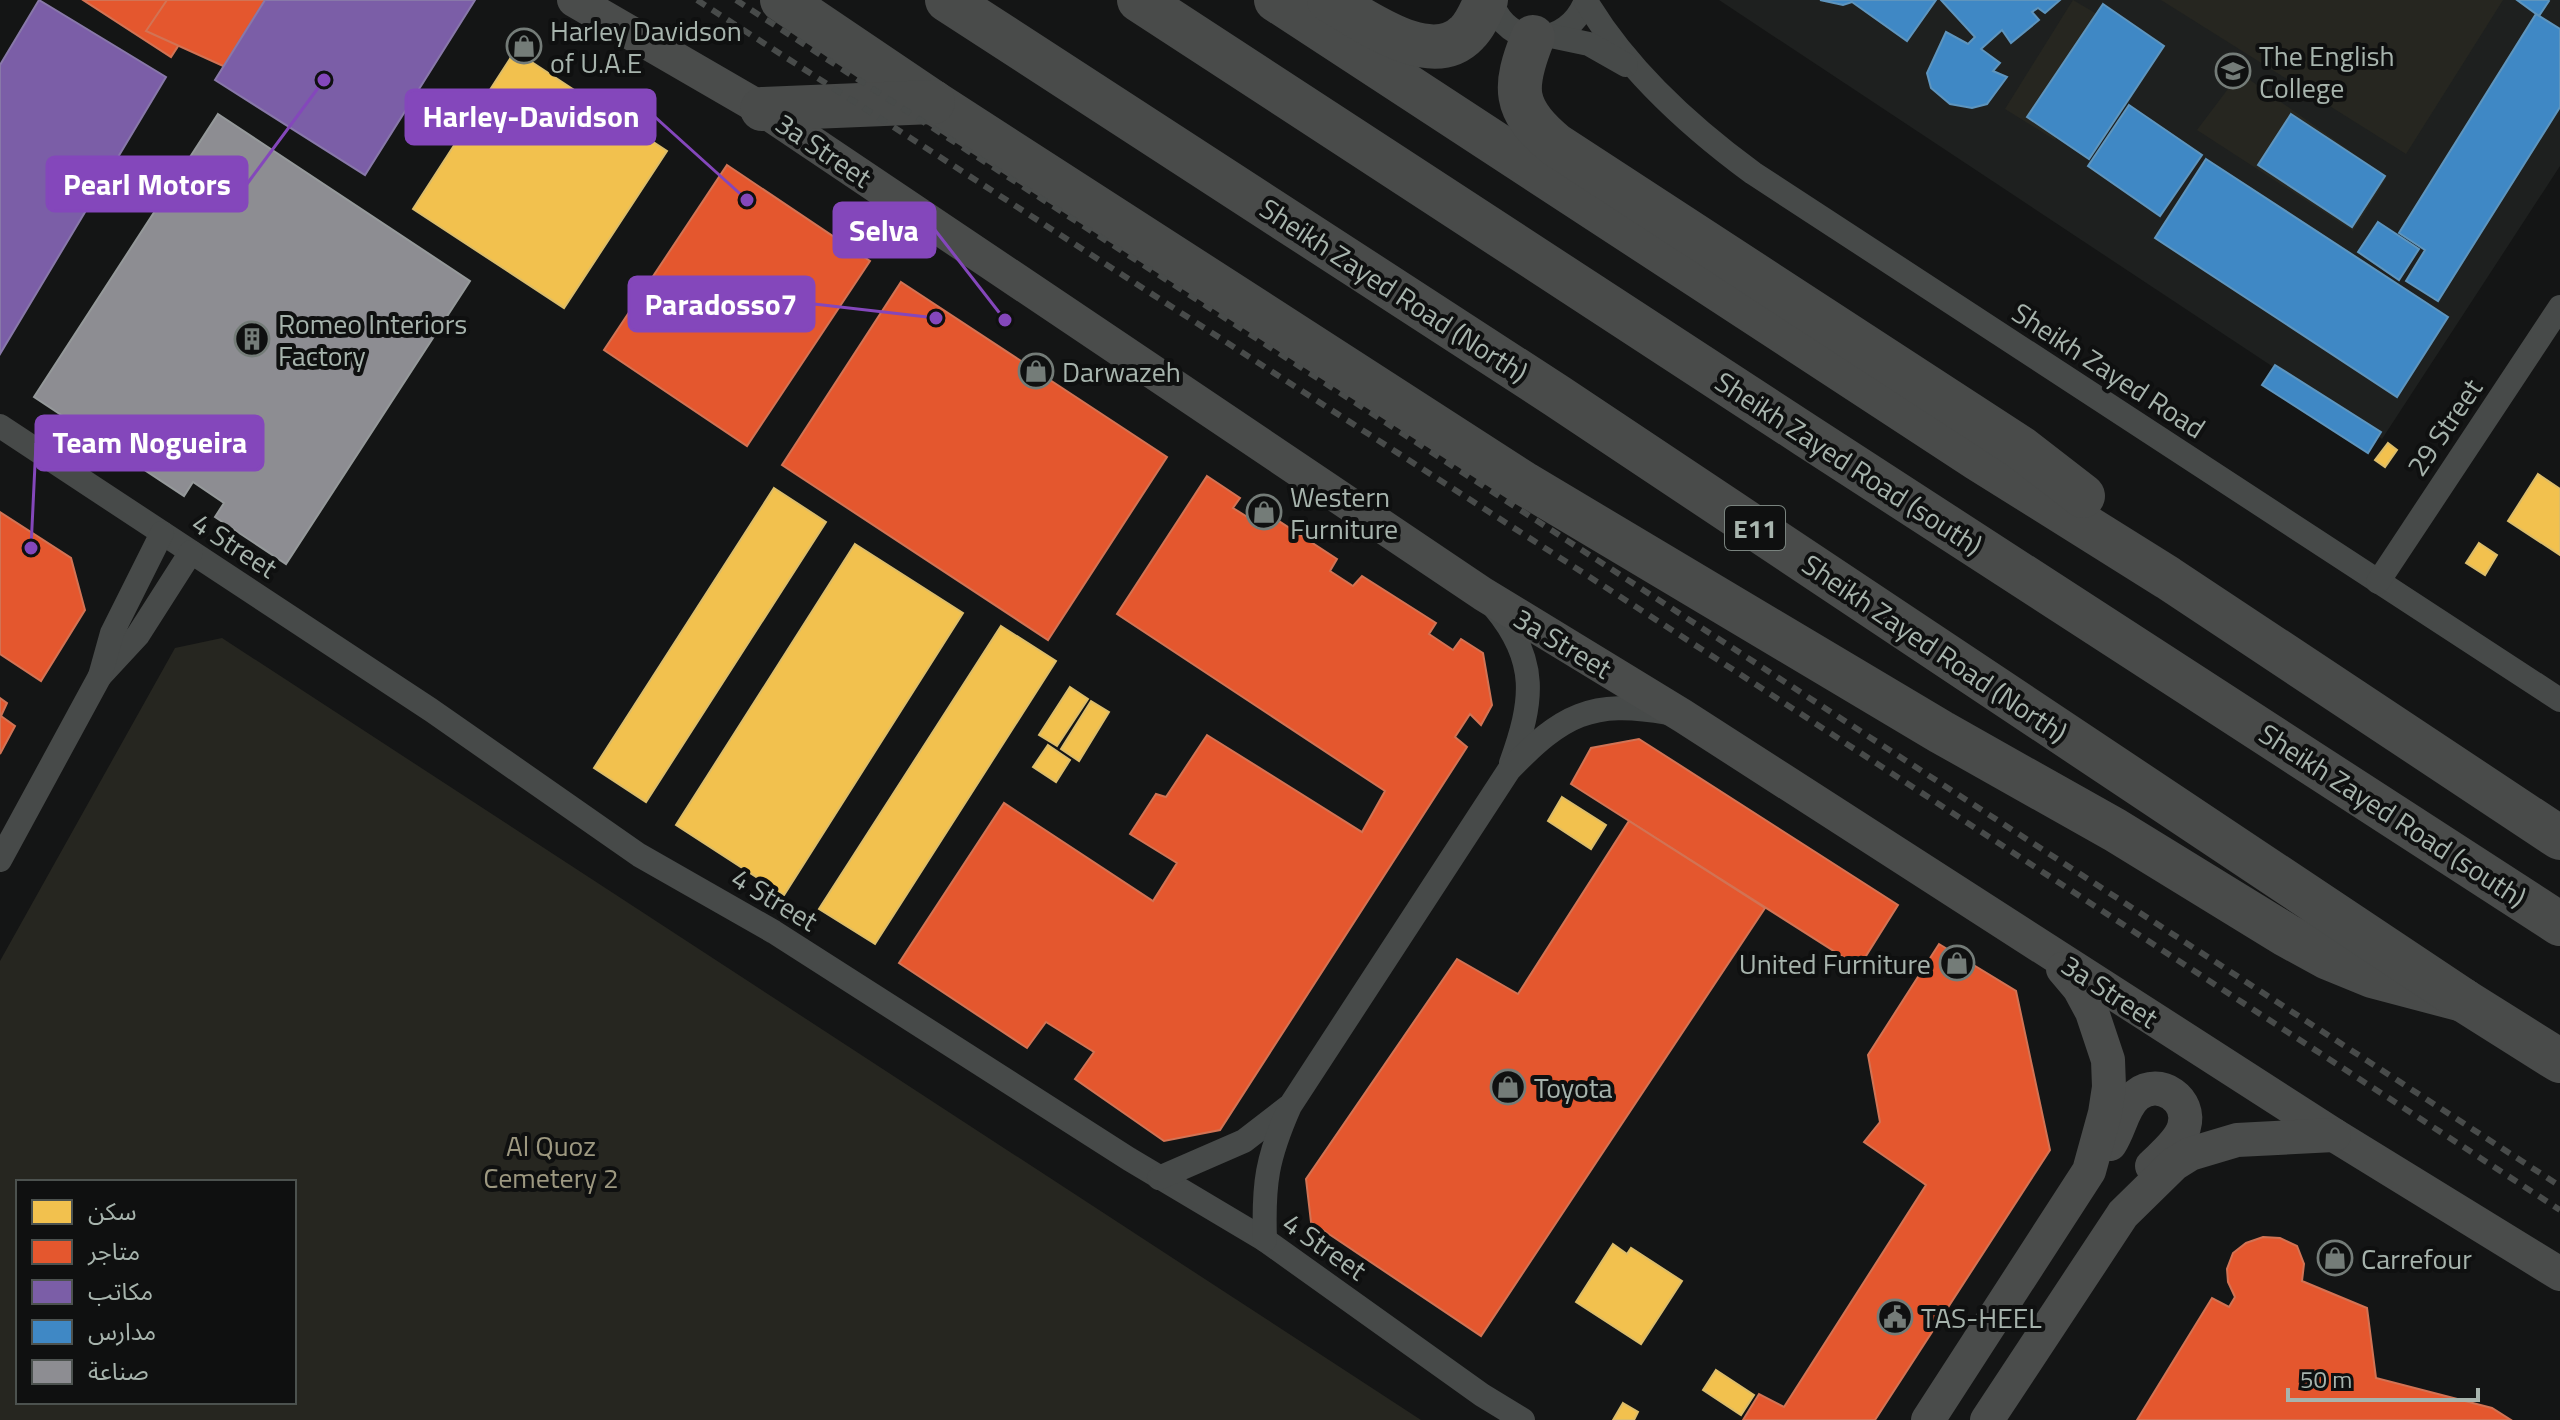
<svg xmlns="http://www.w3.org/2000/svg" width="2560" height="1420" font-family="'Titillium Web','Noto Sans Arabic',sans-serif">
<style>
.built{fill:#1e201f}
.green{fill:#262620;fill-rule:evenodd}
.homes{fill:#f2c14e;stroke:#dcbd6a;stroke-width:2}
.shops{fill:#e4572e;stroke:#d27354;stroke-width:2}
.offices{fill:#7b5ea7;stroke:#8878a9;stroke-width:2}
.schools{fill:#3f88c5;stroke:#5e95be;stroke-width:2}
.industry{fill:#8d8d92;stroke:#95999a;stroke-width:2}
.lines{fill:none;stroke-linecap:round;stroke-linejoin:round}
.street{stroke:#474a49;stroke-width:24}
.secondary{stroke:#4a4c4b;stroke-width:34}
.highway{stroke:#494b4a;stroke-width:44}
.rail{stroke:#484b4a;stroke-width:6;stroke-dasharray:10 8;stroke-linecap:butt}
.labels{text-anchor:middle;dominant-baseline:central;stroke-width:8;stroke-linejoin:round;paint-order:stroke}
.shield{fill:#0f1010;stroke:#79837e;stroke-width:2}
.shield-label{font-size:26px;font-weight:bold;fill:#a7b4ad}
.poi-label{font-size:28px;fill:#a7b4ad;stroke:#0f1010;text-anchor:start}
.street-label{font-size:28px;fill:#a7b4ad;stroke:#0f1010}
.park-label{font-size:28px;fill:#9d9880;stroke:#0f1010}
.leader{fill:none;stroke:#8447bb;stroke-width:3}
.callout-dot{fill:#8447bb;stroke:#0f1010;stroke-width:3}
.callout{fill:#8447bb;stroke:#8447bb;stroke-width:3}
.callout-label{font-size:30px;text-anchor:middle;font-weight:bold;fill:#fff}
</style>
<rect width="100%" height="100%" fill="#141515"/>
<polygon class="built" points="1719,0 2560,0 2560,166 2382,439"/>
<g class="green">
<polygon points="2073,0 2126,31 2055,140 2005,109"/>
<polygon points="2161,0 2503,0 2406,154"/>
<polygon points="2240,73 2387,177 2353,231 2197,130"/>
<path d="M222 638 1421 1420H0V961L175 648ZM18 1182H294V1402H18Z"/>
</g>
<g class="homes">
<polygon points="515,51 667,151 564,308 413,209"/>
<polygon points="2388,443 2397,450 2385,467 2375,460"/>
<polygon points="2538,474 2560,489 2560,555 2508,521"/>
<polygon points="774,488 826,522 646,802 594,768"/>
<polygon points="2479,543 2497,555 2485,575 2466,563"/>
<polygon points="855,544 963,613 784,895 676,825"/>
<polygon points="1001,626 1056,661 875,944 819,909"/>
<polygon points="1070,687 1088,699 1057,746 1039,735"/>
<polygon points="1091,701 1109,712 1079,761 1061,749"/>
<polygon points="1048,745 1070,760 1056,782 1033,767"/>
<polygon points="1562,797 1606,825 1591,849 1548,821"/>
<polygon points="1613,1244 1627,1254 1631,1248 1682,1281 1641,1344 1576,1302"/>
<polygon points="1716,1370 1754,1395 1741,1415 1703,1390"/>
<polygon points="1623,1403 1638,1412 1634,1420 1613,1420"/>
</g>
<g class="shops">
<polygon points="83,0 208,0 171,57"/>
<polygon points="167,0 450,0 362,129 146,31"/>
<polygon points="727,165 870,261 747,446 604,350"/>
<polygon points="901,282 1167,457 1048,640 782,465"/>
<polygon points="1207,476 1240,498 1233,508 1257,523 1265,512 1337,559 1330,571 1353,586 1362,576 1436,623 1429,634 1453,650 1461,639 1483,653 1492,705 1481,725 1470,714 1455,737 1467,747 1220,1130 1164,1141 1075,1079 1094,1052 1046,1022 1027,1048 899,963 1004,803 1153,901 1177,863 1130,834 1156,794 1166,797 1207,735 1362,832 1385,791 1117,614"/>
<polygon points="0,512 71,558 85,610 41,681 0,654"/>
<polygon points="0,698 7,703 1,716 15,726 0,754"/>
<polygon points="1639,739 1898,905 1859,967 1571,784 1591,748"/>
<polygon points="1629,821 1765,908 1481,1336 1311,1222 1306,1179 1457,959 1518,994"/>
<polygon points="1939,944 2016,991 2050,1150 1875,1420 1743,1420 1759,1394 1784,1407 1926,1185 1864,1142 1880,1122 1868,1055"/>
<polygon points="2263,1237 2280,1238 2297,1246 2304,1264 2302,1281 2367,1308 2376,1378 2492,1408 2511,1420 2137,1420 2212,1298 2229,1307 2235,1297 2228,1282 2227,1269 2233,1253 2246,1243"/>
</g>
<g class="offices">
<polygon points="39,0 166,77 0,354 0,65"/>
<polygon points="265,0 475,0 365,175 215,80"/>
</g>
<g class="schools">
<polygon points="1820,0 1936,0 1907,41 1852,2 1843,5"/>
<polygon points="1941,0 2060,0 2045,13 2038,8 2032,12 2039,20 2011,43 2002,30 1981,49 2000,63 1993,71 2007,77 1987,104 1972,108 1950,104 1931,88 1927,73 1946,32 1968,44 1975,37"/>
<polygon points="2517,0 2548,0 2549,1 2539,16"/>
<polygon points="2103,4 2164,46 2089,159 2027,117"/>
<polygon points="2536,14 2560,29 2560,107 2438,301 2406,281 2425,250 2399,233"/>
<polygon points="2129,105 2202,155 2160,216 2088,166"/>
<polygon points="2291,114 2385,176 2352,227 2258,165"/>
<polygon points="2206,159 2448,317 2397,397 2155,238"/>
<polygon points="2378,222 2419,249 2399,280 2358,252"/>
<polygon points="2275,365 2381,432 2368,453 2262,385"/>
</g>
<polygon class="industry" points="218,114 470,281 286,564 215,517 224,503 193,482 184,496 34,397"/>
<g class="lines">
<g class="street">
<path d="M1491 0C1507 51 1569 48 1586 0"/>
<path d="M1586 1C1627 70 1689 126 1753 173L2560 700"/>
<polyline points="1551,36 1589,44 1626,65"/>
<polyline points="0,426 431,710 639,855 774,932 1129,1159 1265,1240 1482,1395 1523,1420"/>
<polyline points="2378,582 2560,307"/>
<path d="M1495 608C1539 661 1533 702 1511 763"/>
<polyline points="100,676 138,635 191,552"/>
<polyline points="0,860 100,676 112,633 162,533"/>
<polyline points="1159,1178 1244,1141 1288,1107"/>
<path d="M1265 1240C1263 1183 1267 1158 1290 1106L1509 770C1562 715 1591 699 1668 713"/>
</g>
<g class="secondary">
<polyline points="574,0 762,109 1483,594 1683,716 2334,1135 2560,1274"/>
<path d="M2110 1144C2120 1129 2123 1106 2137 1095 2160 1077 2192 1100 2184 1127 2180 1142 2163 1155 2152 1166"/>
<polyline points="1928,1420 2089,1171 2105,1113 2109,1087 2108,1060 2092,1012 2079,988 2063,969"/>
<polyline points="1987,1420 2123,1214 2174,1164 2190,1154 2237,1140 2334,1135"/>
</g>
<g class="highway">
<polyline points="782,0 933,102 1525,484 1941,732 2115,830 2286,935 2328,958 2372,976 2463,1000"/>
<polyline points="947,0 1557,396 2463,1000 2560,1061"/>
<polyline points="1139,0 1807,436 2560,924"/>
<polyline points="1276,0 1978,459 2168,578 2560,838"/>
<path d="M1329 0C1363 19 1431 71 1467 33 1476 24 1481 11 1486 0"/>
<path d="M1533 37C1513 87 1512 109 1556 145L2021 448 2083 496"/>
<polyline points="762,109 933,102"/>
</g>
<g class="rail">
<polyline points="697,0 1729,667 2560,1210"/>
<polyline points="736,0 2560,1186"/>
</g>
</g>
<defs>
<g id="shop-ring" transform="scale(1.8)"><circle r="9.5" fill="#0f1010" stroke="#747c78" stroke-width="1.5"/><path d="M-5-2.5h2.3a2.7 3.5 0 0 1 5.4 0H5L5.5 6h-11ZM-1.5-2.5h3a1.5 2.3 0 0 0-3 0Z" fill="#747c78"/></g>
<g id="school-ring" transform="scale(1.8)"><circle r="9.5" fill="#0f1010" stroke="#747c78" stroke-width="1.5"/><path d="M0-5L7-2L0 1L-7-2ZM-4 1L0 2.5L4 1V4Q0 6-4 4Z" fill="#747c78"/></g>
<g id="building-ring" transform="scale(1.8)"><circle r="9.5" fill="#0f1010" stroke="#747c78" stroke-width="1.5"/><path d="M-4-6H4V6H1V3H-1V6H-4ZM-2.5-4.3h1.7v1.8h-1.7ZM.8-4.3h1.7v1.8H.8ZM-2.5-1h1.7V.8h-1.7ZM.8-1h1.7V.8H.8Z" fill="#747c78"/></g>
<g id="civic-ring" transform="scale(1.8)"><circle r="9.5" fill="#0f1010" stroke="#747c78" stroke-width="1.5"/><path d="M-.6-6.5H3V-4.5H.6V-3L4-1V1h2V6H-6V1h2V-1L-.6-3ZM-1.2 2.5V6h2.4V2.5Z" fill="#747c78"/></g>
</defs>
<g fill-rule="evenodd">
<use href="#shop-ring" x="524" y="46"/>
<use href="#school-ring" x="2233" y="71"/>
<use href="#building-ring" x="252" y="339"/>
<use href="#shop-ring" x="1036" y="371"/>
<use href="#shop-ring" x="1264" y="512"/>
<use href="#shop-ring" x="1957" y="963"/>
<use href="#shop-ring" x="1508" y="1087"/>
<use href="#shop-ring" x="2335" y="1258"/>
<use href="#civic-ring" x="1895" y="1317"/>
</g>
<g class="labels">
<rect class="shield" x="1725" y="506" width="60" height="44" rx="6"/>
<g class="shield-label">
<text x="1755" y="528">E11</text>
</g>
<g class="poi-label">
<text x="550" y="30">Harley Davidson<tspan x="550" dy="32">of U.A.E</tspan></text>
<text x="2259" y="55">The English<tspan x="2259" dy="32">College</tspan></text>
<text x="278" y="323">Romeo Interiors<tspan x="278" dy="32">Factory</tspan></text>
<text x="1062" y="371">Darwazeh</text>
<text x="1290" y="496">Western<tspan x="1290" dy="32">Furniture</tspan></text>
<text x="1931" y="963" text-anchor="end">United Furniture</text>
<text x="1534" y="1087">Toyota</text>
<text x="2361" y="1258">Carrefour</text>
<text x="1921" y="1317">TAS-HEEL</text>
</g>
<g class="street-label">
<text transform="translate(824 150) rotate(34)">3a Street</text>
<text transform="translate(1394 290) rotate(33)">Sheikh Zayed Road (North)</text>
<text transform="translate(2109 370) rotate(33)">Sheikh Zayed Road</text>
<text transform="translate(2444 427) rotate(-56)">29 Street</text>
<text transform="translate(1849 463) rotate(33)">Sheikh Zayed Road (south)</text>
<text transform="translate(235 545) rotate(33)">4 Street</text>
<text transform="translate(1563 643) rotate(31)">3a Street</text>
<text transform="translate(1935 648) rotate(34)">Sheikh Zayed Road (North)</text>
<text transform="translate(2393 815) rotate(33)">Sheikh Zayed Road (south)</text>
<text transform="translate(775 899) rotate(31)">4 Street</text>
<text transform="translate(2110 991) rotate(33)">3a Street</text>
<text transform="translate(1325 1246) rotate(35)">4 Street</text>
</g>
<g class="park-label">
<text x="551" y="1145">Al Quoz<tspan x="551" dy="32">Cemetery 2</tspan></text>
</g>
</g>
<path class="leader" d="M747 200L655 117M324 80L247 184M1005 320L935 230M936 318L814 304M31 548L36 443"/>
<g class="callout-dot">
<circle cx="747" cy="200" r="8"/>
<circle cx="324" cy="80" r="8"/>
<circle cx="1005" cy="320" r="8"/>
<circle cx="936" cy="318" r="8"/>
<circle cx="31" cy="548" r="8"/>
</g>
<g class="callout">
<rect x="406" y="90" width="249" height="54" rx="8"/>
<rect x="47" y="157" width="200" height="54" rx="8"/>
<rect x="834" y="203" width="101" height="54" rx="8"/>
<rect x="629" y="277" width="185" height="54" rx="8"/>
<rect x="36" y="416" width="227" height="54" rx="8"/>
</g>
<g class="callout-label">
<text x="531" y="127">Harley-Davidson</text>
<text x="147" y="195">Pearl Motors</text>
<text x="884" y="241">Selva</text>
<text x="721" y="315">Paradosso7</text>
<text x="150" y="453">Team Nogueira</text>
</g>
<rect x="16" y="1180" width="280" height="224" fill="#0f1010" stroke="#4c524f" stroke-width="2"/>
<rect x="32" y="1200" width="40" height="24" fill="#f2c14e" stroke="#4c524f" stroke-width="2"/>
<text x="88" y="1220" font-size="24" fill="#a7b4ad">سكن</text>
<rect x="32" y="1240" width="40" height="24" fill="#e4572e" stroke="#4c524f" stroke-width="2"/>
<text x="88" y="1260" font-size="24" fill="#a7b4ad">متاجر</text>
<rect x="32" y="1280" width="40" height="24" fill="#7b5ea7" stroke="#4c524f" stroke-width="2"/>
<text x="88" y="1300" font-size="24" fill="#a7b4ad">مكاتب</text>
<rect x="32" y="1320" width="40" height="24" fill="#3f88c5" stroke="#4c524f" stroke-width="2"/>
<text x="88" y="1340" font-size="24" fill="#a7b4ad">مدارس</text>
<rect x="32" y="1360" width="40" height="24" fill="#8d8d92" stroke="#4c524f" stroke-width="2"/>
<text x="88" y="1380" font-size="24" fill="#a7b4ad">صناعة</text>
<path d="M2288 1388v12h190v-12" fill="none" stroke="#a7b4ad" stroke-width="4"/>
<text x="2300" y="1388" font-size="24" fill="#a7b4ad" stroke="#0f1010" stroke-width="6" paint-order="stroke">50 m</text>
</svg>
